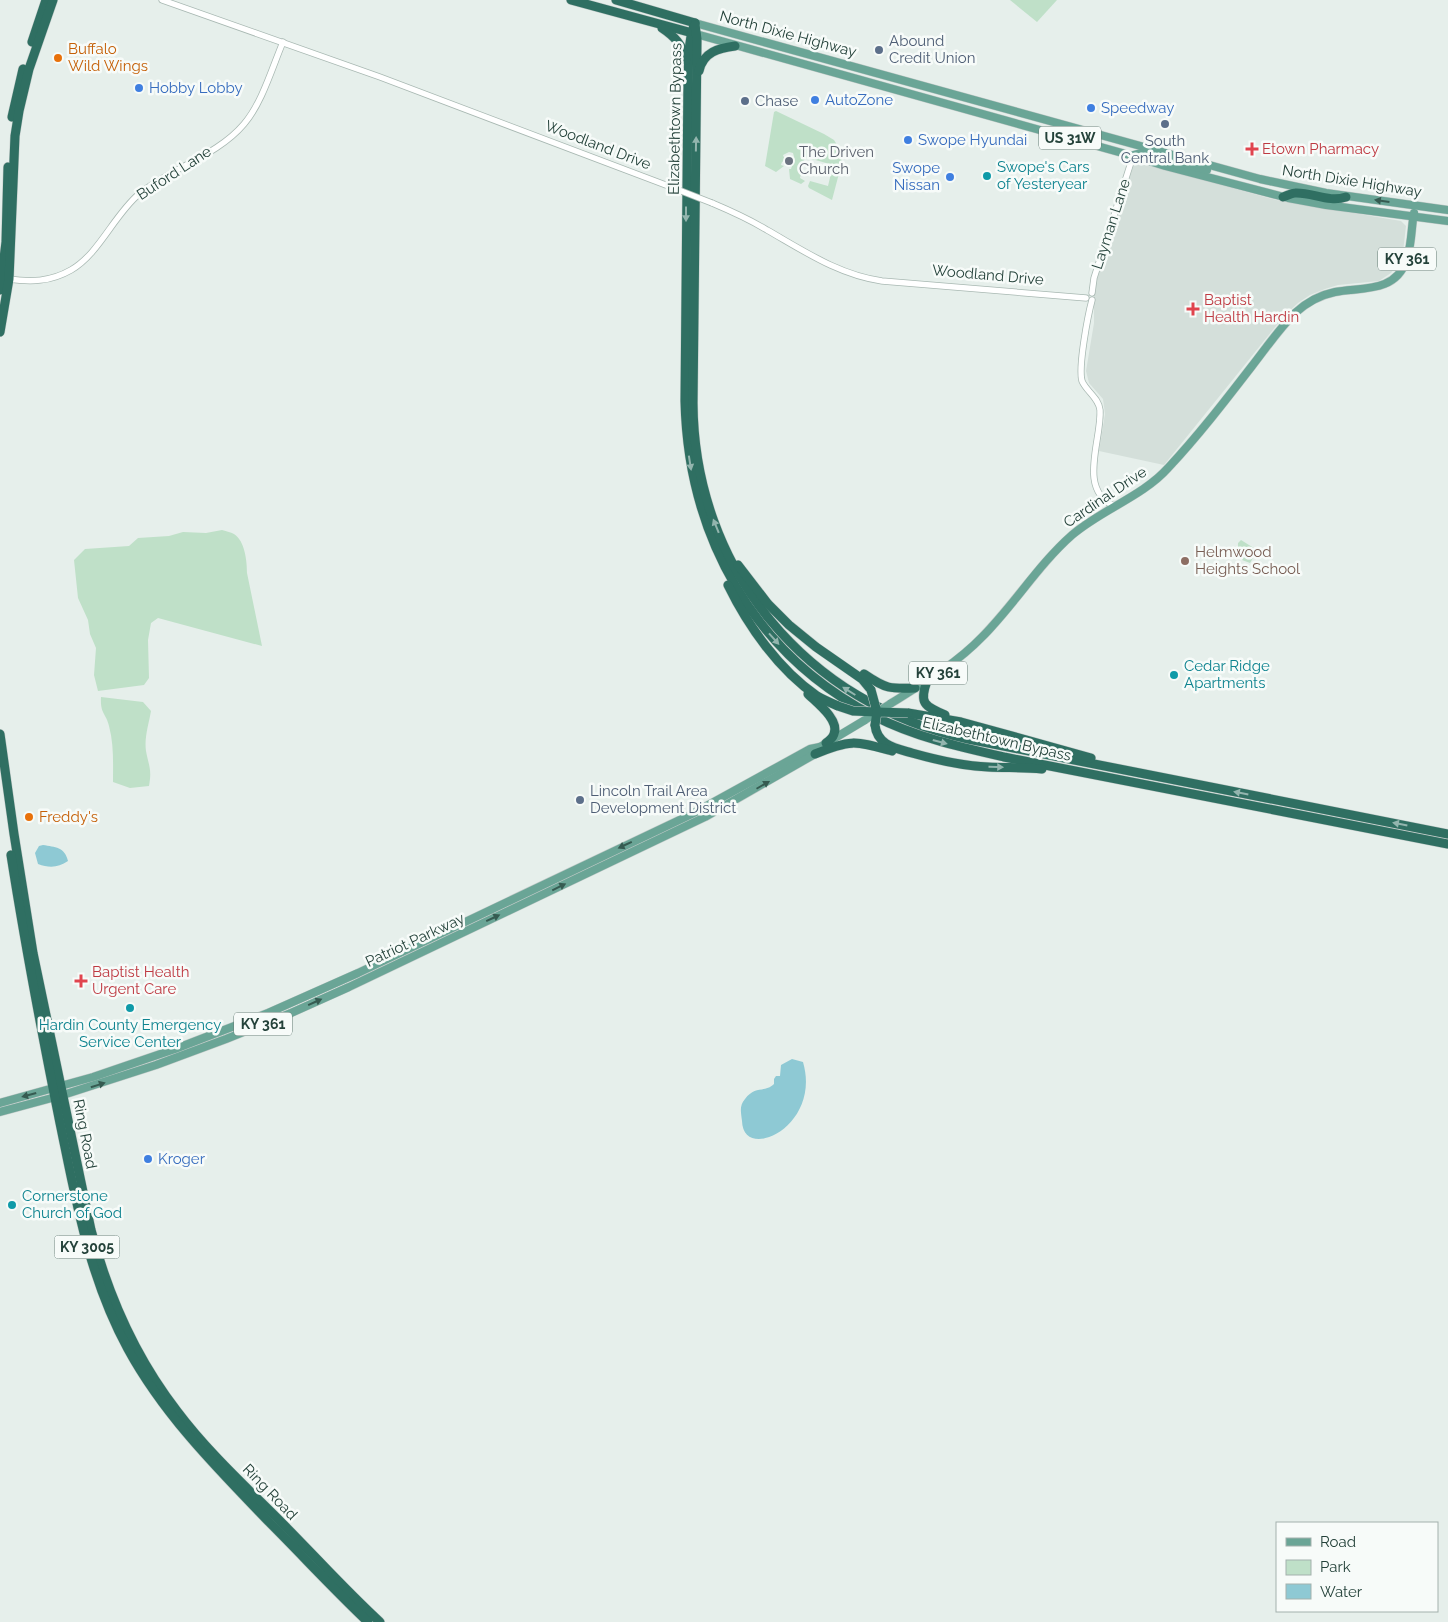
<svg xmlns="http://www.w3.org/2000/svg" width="1448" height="1622" font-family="Raleway,sans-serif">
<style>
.built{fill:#d4dfda}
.green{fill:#bfe0c8}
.water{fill:#8ec9d4}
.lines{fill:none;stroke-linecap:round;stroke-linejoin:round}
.minor-casing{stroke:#a8b8b2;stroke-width:7}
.major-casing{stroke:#c2cac8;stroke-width:9}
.highway-casing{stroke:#c2cac8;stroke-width:10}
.minor{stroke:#fff;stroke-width:5.5}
.major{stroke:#6aa596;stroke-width:8}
.highway{stroke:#2f6f62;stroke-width:9}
.minor-bridge-casing{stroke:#a8b8b2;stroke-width:7;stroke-linecap:butt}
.major-bridge-casing{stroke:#c2cac8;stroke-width:9;stroke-linecap:butt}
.highway-bridge-casing{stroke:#c2cac8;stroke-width:10;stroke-linecap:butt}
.minor-bridge{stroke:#fff;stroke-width:5.5}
.major-bridge{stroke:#6aa596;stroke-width:8}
.highway-bridge{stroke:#2f6f62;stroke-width:9}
.oneway{fill:#93b5ae}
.oneway2{fill:#365b51}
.service-dot{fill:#5c6f8a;stroke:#f7fbf9;stroke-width:2}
.food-dot{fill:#e8710a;stroke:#f7fbf9;stroke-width:2}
.shop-dot{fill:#3f7fe0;stroke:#f7fbf9;stroke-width:2}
.health-dot{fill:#e0444e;stroke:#f7fbf9;stroke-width:2}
.worship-dot{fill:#6b7280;stroke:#f7fbf9;stroke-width:2}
.culture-dot{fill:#0f9aa8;stroke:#f7fbf9;stroke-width:2}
.education-dot{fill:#8d6e63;stroke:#f7fbf9;stroke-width:2}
.labels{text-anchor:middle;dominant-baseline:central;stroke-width:5;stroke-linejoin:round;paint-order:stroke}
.shield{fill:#f7fbf9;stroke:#637a73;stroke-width:1}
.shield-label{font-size:14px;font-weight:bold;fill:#24423a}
.street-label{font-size:15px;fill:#24423a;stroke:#f7fbf9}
.service-label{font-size:15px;fill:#4e5e75;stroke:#f7fbf9;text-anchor:start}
.food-label{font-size:15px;fill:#c56008;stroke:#f7fbf9;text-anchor:start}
.shop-label{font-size:15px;fill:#366cbe;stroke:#f7fbf9;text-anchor:start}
.health-label{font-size:15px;fill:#be3a42;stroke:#f7fbf9;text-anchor:start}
.worship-label{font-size:15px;fill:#5b616d;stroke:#f7fbf9;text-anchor:start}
.culture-label{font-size:15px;fill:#0d838f;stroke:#f7fbf9;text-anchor:start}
.education-label{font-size:15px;fill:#785e54;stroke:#f7fbf9;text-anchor:start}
</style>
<rect width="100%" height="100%" fill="#e6efeb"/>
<polygon class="built" points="1135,161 1276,200 1401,221 1406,226 1403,252 1400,261 1391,273 1379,281 1338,285 1325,289 1310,295 1298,303 1285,315 1164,465 1099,451 1105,414 1103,399 1089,383 1086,371 1094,323 1094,288"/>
<g class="green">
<polygon points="1010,0 1057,0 1037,22"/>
<polygon points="776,111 824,134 834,140 839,148 842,162 832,200 809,188 808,186 810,181 828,186 833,165 805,157 800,178 805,181 801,184 790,179 789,169 791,169 792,166 791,162 795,160 793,153 789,152 783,155 785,160 782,162 781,165 784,166 776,172 765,166 774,112"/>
<path d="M222 530C225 531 231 532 234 534 245 541 247 561 247 573L262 646 158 618 151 623 148 640 149 678 144 685 98 691 94 675 96 648 90 634 88 620 78 598 74 560 85 549 129 546 138 538 169 536 183 532 206 533Z"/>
<polygon points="1241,540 1257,550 1256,558 1253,558 1250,563 1242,560 1245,554 1238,548 1238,543"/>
<path d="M101 697 143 702 151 711C149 723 144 738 146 751 149 767 152 769 149 786L130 788 113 782C113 763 114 745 109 726 106 713 100 714 101 697Z"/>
</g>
<g class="water">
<path d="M43 845C55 847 65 847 68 861 58 868 49 868 38 864L35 853 39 846Z"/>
<path d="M792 1059 803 1062C822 1127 743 1163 742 1121 741 1112 739 1106 745 1099 755 1085 765 1093 774 1084V1079L776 1076H780L781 1065Z"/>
</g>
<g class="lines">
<g class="minor-casing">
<g id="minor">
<polyline points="162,0 380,77 671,187"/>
<path d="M712 203C731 211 749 219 767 230 804 251 839 275 882 281L1086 298"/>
<path d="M8 279C31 282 50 282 71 270 99 254 114 215 139 194 171 168 217 156 244 124 262 103 272 68 283 42"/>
<polyline points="1092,293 1094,278 1133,156"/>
<path d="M1092 300C1088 315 1078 367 1082 381 1086 391 1099 398 1100 410 1102 440 1077 489 1114 506"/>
</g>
</g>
<g class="major-casing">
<g id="major">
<polyline points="695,23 1260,179 1326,193 1448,210"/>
<polyline points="696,34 1133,156 1165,166 1288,198 1326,205 1448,221"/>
<polyline points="1134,155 1142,153 1207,170"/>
<path d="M890 704C922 684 956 664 982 637 1014 605 1038 565 1072 535 1101 510 1143 496 1168 468 1198 436 1225 401 1252 366 1266 348 1279 329 1295 313 1306 303 1320 295 1335 292 1361 287 1395 293 1406 261 1412 246 1411 228 1414 213"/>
<polyline points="0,1103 93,1077 175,1049 268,1013 358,973 692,814 810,749 820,747"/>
<polyline points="0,1112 63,1095 156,1065 226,1039 291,1013 349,987 705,817 815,754 820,747 865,720"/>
</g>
</g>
<g class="highway-casing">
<g id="highway">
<polyline points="571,0 696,34"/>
<polyline points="616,0 695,23"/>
<path d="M695 23C688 40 689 59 688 78L685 401C688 535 753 654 874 716 915 737 960 747 1004 757L1448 844"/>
<path d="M695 25 697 39 693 403C694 570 807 704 968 739L1448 834"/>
<path d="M662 28C674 36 683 45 686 60"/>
<polyline points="32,42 46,0"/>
<path d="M699 71C703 52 719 48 735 46"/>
<polyline points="12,117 23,69"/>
<path d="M1283 197C1287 196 1291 193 1295 193 1312 192 1329 203 1346 197"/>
<polyline points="0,290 6,242 8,167"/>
<polyline points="0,332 9,279 15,136 19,111 29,69 53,0"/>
<polyline points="738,565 768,604 789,625 816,647 862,679 871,690"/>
<path d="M728 585C748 626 779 670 817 696 824 700 831 703 838 706"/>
<path d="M864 674C886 689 890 689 915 688"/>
<path d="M927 681C919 703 924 706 945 715"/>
<path d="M808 694C816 702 840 720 834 734 833 737 829 741 826 743"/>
<polyline points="908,713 961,722 1091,758"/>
<path d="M875 725C877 745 895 748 912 753 937 760 962 766 988 767 1006 768 1024 767 1042 769"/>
<path d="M0 734 14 834 33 953 91 1230C108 1295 136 1358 177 1411 207 1451 245 1486 281 1522 314 1555 345 1590 380 1622"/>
<path d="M815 754C851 739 855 741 892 751"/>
<path d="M11 855C25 944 42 1034 60 1123 76 1200 89 1278 128 1349 164 1415 217 1468 269 1522 302 1555 334 1590 368 1622"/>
</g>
</g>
<use href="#minor" class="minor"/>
<use href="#major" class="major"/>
<use href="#highway" class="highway"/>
<g class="minor-bridge-casing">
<polyline id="minor-bridge" points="671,187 712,203"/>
</g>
<g class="major-bridge-casing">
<polyline id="major-bridge" points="865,720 890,704"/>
</g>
<g class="highway-bridge-casing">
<g id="highway-bridge">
<polyline points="838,706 853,711 877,712 871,690"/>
<polyline points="875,725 877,712 908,713"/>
</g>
</g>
<use href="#minor-bridge" class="minor-bridge"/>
<use href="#major-bridge" class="major-bridge"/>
<use href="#highway-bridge" class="highway-bridge"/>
</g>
<defs><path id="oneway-solid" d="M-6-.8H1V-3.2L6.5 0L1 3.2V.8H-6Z" transform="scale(1.25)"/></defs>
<g class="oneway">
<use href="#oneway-solid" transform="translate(696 144) rotate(-89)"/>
<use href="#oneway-solid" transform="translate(686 214) rotate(90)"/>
<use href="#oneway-solid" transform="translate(690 463) rotate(81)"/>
<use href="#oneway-solid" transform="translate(716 526) rotate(-112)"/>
<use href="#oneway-solid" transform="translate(774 639) rotate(48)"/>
<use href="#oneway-solid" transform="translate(849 691) rotate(-148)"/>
<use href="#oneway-solid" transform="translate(940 742) rotate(15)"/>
<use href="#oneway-solid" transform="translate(996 767) rotate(1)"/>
<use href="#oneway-solid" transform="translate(1241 793) rotate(-169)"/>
<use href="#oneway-solid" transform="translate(1400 824) rotate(-169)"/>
</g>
<g class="oneway2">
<use href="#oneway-solid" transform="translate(1382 201) rotate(-172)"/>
<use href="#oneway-solid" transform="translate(763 785) rotate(-30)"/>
<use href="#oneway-solid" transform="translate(625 845) rotate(155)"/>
<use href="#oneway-solid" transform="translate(559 887) rotate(-26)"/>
<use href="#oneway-solid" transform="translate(493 918) rotate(-25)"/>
<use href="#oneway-solid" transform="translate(315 1002) rotate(-24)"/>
<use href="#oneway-solid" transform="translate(98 1085) rotate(-17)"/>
<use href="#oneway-solid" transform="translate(29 1095) rotate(165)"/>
</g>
<g class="service-dot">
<circle cx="879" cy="50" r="5"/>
<circle cx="745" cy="101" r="5"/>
<circle cx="1165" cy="124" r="5"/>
<circle cx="580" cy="800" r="5"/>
</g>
<g class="food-dot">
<circle cx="58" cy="58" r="5"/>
<circle cx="29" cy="817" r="5"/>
</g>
<g class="shop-dot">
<circle cx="139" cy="88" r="5"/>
<circle cx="815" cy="100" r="5"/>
<circle cx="1091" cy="108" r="5"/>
<circle cx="908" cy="140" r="5"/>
<circle cx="950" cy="177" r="5"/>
<circle cx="148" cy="1159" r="5"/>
</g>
<g class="health-dot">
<path d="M1249.5 141.5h5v5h5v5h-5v5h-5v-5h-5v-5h5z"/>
<path d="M1190.5 301.5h5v5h5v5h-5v5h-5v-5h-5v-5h5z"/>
<path d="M78.5 973.5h5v5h5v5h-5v5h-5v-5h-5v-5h5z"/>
</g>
<circle class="worship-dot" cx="789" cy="161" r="5"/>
<g class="culture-dot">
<circle cx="987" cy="176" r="5"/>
<circle cx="1174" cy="675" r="5"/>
<circle cx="130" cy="1008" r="5"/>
<circle cx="12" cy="1205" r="5"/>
</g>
<circle class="education-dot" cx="1185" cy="561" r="5"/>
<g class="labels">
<g class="shield">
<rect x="1039" y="126.5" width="62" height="23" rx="4"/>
<rect x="1378" y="247.5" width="58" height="23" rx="4"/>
<rect x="909" y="661.5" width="58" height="23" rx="4"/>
<rect x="234" y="1012.5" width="58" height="23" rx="4"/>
<rect x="54.5" y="1235.5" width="65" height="23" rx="4"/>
</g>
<g class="shield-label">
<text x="1070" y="138">US 31W</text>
<text x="1407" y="259">KY 361</text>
<text x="938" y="673">KY 361</text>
<text x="263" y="1024">KY 361</text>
<text x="87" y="1247">KY 3005</text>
</g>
<g class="street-label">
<text transform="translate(788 34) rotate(15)">North Dixie Highway</text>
<text transform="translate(675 119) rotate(-89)">Elizabethtown Bypass</text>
<text transform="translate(598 145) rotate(21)">Woodland Drive</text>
<text transform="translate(174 173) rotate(-33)">Buford Lane</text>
<text transform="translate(1352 181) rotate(9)">North Dixie Highway</text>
<text transform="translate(1111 224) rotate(-72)">Layman Lane</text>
<text transform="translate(988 275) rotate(5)">Woodland Drive</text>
<text transform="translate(1105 497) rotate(-34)">Cardinal Drive</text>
<text transform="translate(997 739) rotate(13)">Elizabethtown Bypass</text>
<text transform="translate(415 940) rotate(-25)">Patriot Parkway</text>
<text transform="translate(85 1134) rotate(79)">Ring Road</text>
<text transform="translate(270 1492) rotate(46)">Ring Road</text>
</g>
<g class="service-label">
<text x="889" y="41">Abound<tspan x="889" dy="17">Credit Union</tspan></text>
<text x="755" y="101">Chase</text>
<text x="1165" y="141" text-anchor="middle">South<tspan x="1165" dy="17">Central Bank</tspan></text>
<text x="590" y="791">Lincoln Trail Area<tspan x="590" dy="17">Development District</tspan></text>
</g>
<g class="food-label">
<text x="68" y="49">Buffalo<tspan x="68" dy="17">Wild Wings</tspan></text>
<text x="39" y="817">Freddy's</text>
</g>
<g class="shop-label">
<text x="149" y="88">Hobby Lobby</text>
<text x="825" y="100">AutoZone</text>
<text x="1101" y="108">Speedway</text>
<text x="918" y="140">Swope Hyundai</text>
<text x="940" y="168" text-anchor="end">Swope<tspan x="940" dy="17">Nissan</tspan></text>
<text x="158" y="1159">Kroger</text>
</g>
<g class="health-label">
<text x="1262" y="149">Etown Pharmacy</text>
<text x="1204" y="300">Baptist<tspan x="1204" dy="17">Health Hardin</tspan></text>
<text x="92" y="972">Baptist Health<tspan x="92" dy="17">Urgent Care</tspan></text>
</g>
<g class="worship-label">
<text x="799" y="152">The Driven<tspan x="799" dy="17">Church</tspan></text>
</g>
<g class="culture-label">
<text x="997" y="167">Swope's Cars<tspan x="997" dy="17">of Yesteryear</tspan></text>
<text x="1184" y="666">Cedar Ridge<tspan x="1184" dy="17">Apartments</tspan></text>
<text x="130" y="1025" text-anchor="middle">Hardin County Emergency<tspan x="130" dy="17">Service Center</tspan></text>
<text x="22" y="1196">Cornerstone<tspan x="22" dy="17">Church of God</tspan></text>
</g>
<g class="education-label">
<text x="1195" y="552">Helmwood<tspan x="1195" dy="17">Heights School</tspan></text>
</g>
</g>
<rect x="1276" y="1522" width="162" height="90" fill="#f7fbf9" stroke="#a3b1ad"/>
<rect x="1286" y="1538" width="25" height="8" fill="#6aa596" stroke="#a3b1ad"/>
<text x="1320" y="1547" font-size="15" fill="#24423a">Road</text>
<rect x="1286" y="1560" width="25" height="15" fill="#bfe0c8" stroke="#a3b1ad"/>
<text x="1320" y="1572" font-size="15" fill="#24423a">Park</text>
<rect x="1286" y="1584" width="25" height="15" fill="#8ec9d4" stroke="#a3b1ad"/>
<text x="1320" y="1597" font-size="15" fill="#24423a">Water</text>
</svg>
